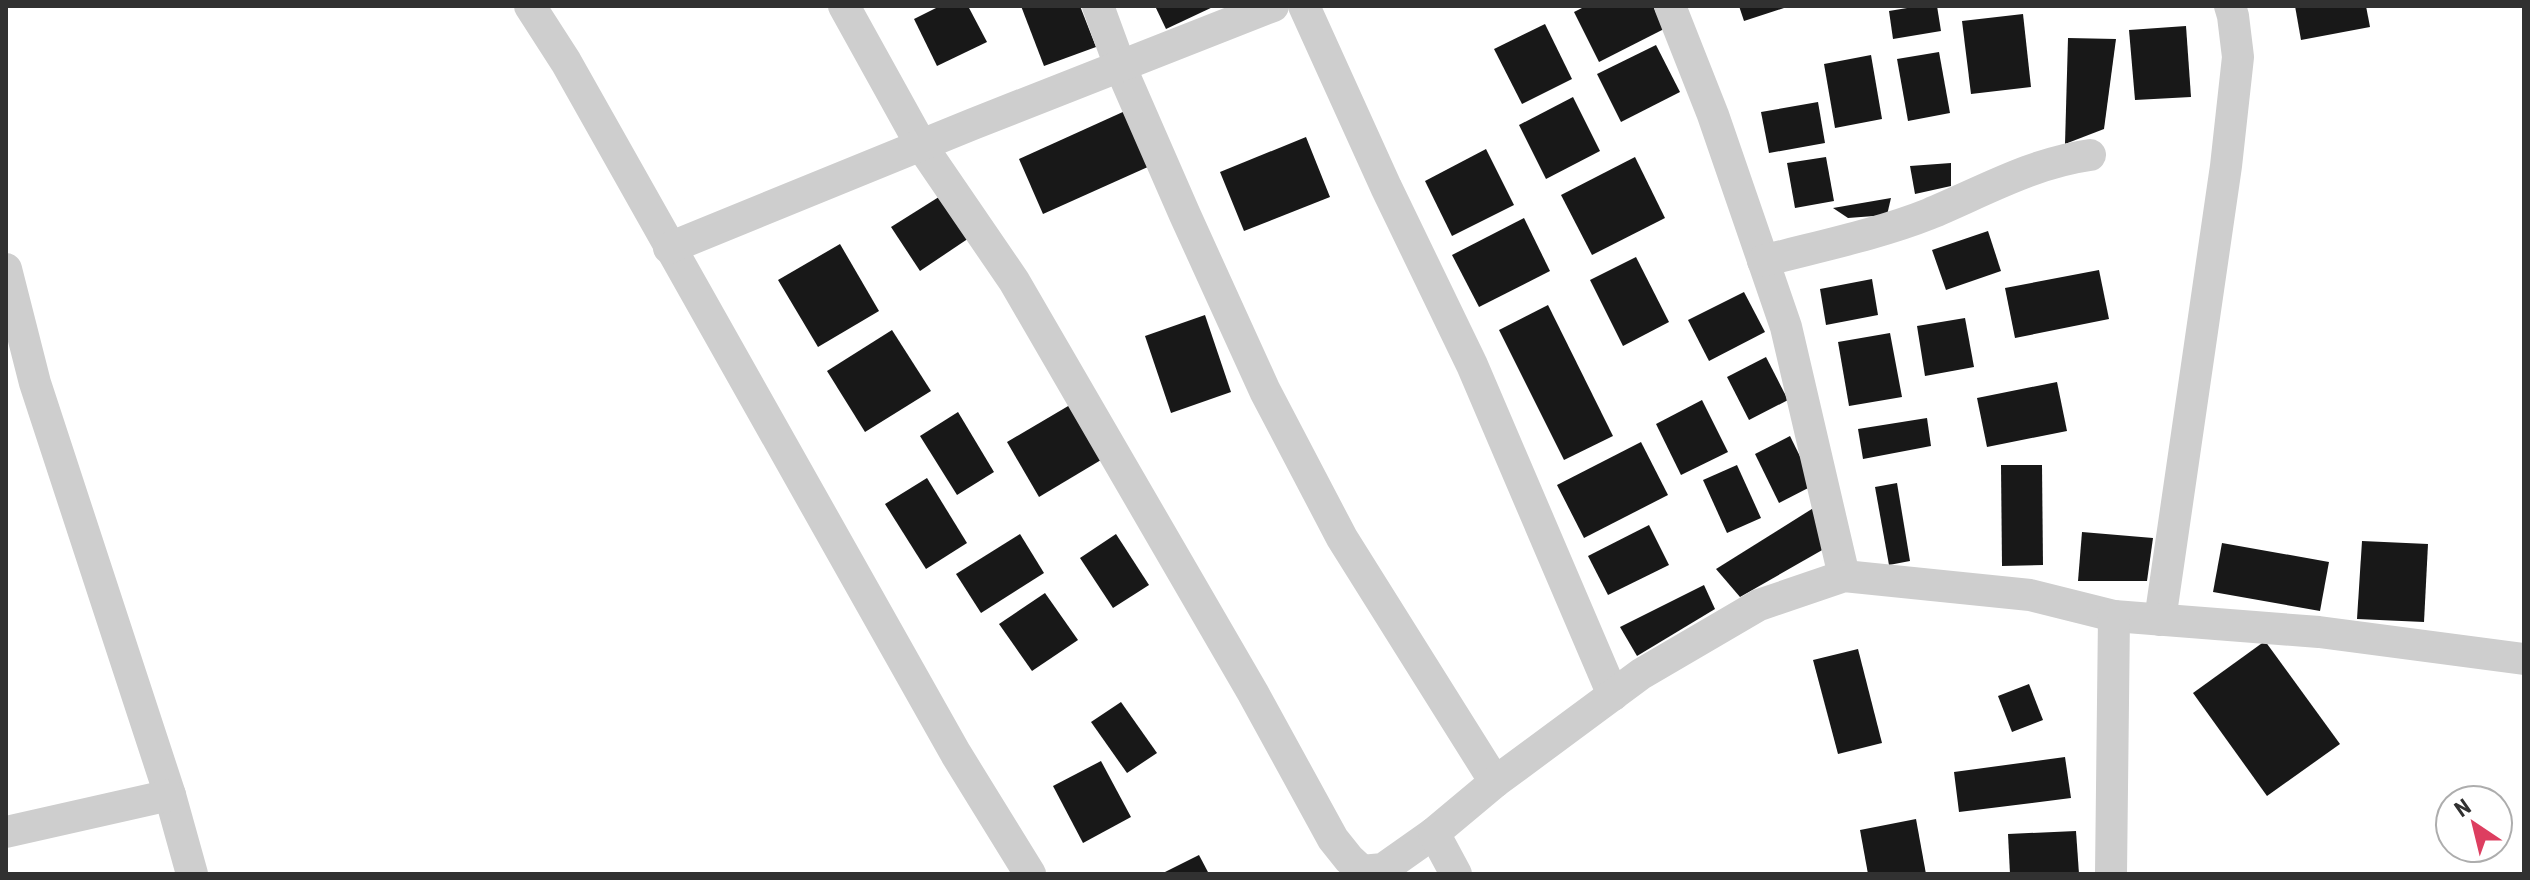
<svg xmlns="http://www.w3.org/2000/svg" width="2530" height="880" font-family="'Roboto Condensed',sans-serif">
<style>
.building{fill:#181818}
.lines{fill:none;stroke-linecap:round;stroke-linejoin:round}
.minor{stroke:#cecece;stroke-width:32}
</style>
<rect width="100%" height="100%" fill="#fff"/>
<g class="building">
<polygon points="940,6 968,6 987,42 937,66 914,19"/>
<polygon points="1021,6 1080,6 1096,47 1044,66"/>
<polygon points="1155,6 1215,6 1166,29"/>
<polygon points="1586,6 1653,6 1664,29 1599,62 1574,12"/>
<polygon points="1739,6 1787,6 1787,7 1744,21"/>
<polygon points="1919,6 1937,6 1941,31 1893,39 1889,11"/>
<polygon points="2295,6 2366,6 2370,27 2301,40"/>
<polygon points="2023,14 2031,87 1971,94 1962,21"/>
<polygon points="1545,24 1572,79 1522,104 1494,49"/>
<polygon points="2186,26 2191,97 2135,100 2129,30"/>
<polygon points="2068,38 2116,39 2104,129 2065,144"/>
<polygon points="1656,45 1680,92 1621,122 1597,74"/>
<polygon points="1939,52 1950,113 1908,121 1897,59"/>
<polygon points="1871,55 1882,119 1835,128 1824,64"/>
<polygon points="1573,97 1600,151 1546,179 1519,125"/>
<polygon points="1818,102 1825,143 1769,153 1761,112"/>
<polygon points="1125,111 1150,166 1043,214 1019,159"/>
<polygon points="1306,137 1330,197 1244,231 1220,172"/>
<polygon points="1486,149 1514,205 1452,236 1425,181"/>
<polygon points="1635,157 1665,218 1592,255 1561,195"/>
<polygon points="1826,157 1834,201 1795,208 1787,163"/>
<polygon points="1951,163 1951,186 1915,194 1910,166"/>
<polygon points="942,195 975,234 920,271 891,227"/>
<polygon points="1891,198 1887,215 1848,218 1833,208"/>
<polygon points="1524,218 1550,271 1479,307 1452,255"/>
<polygon points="1988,231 2001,271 1946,290 1932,250"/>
<polygon points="840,244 879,311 818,347 778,280"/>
<polygon points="1636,257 1669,322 1623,346 1590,280"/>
<polygon points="2099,270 2109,319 2015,338 2005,288"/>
<polygon points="1872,279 1878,315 1826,325 1820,289"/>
<polygon points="1744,292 1765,332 1709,361 1688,320"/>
<polygon points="1548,305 1613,436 1564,460 1499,330"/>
<polygon points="1205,315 1231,392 1171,413 1145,336"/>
<polygon points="1965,318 1974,367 1925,376 1917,326"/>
<polygon points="892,330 931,391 865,432 827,371"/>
<polygon points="1890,333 1902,397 1849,406 1838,342"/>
<polygon points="1766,357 1788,400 1749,420 1727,377"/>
<polygon points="2057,382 2067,431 1987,447 1977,398"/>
<polygon points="1702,400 1728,452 1681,475 1656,424"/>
<polygon points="1075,402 1106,457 1039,497 1007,442"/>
<polygon points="958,412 994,472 957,495 920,436"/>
<polygon points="1927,418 1931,446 1863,459 1858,429"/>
<polygon points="1790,436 1814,485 1779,503 1755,454"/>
<polygon points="1641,442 1668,495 1584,538 1557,485"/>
<polygon points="1737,465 1761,518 1727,533 1703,480"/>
<polygon points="2001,465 2042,465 2043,565 2002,566"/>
<polygon points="927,478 967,543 926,569 885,504"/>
<polygon points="1897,483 1910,561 1889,565 1875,487"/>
<polygon points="1815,507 1831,545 1740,597 1716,569"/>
<polygon points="1649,525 1669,565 1608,595 1588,556"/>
<polygon points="2082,532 2153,538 2147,581 2078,581"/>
<polygon points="1020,534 1044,573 981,613 956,574"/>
<polygon points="1116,534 1149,585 1113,608 1080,558"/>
<polygon points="2362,541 2428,544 2424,622 2357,619"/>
<polygon points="2222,543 2329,562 2320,611 2213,592"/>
<polygon points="1704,585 1715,609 1637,656 1620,627"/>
<polygon points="1045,593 1078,640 1032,671 999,624"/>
<polygon points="2265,641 2340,744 2267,796 2193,693"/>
<polygon points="1858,649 1882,743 1838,754 1813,660"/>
<polygon points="2029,684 2043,720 2012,732 1998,696"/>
<polygon points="1121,702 1157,753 1127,773 1091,722"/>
<polygon points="2065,757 2071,798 1959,812 1954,772"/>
<polygon points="1101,761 1131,817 1083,843 1053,786"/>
<polygon points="1916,819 1926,874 1868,874 1860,830"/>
<polygon points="2076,831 2079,874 2010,874 2008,834"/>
<polygon points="1199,855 1209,874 1161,874"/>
</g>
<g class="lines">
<g class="minor">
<polyline points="530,6 566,62 956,754 1030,874"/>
<polyline points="844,6 921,145 1014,281 1253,693 1333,839 1349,859 1362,871 1383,869 1434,833"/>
<polyline points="1098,6 1120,66 1185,215 1265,391 1342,538 1495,782"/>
<polyline points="1304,6 1386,187 1472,365 1613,695"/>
<polyline points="1670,6 1713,115 1786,327 1844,576"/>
<polyline points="669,248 973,124 1273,6"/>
<path d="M1763 261C1816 247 1879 234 1929 214 1982 192 2032 163 2090 155"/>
<polyline points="6,269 35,383 170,795 192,874"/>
<polyline points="2160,620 2226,166 2238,57 2233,16 2230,6"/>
<polyline points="6,832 170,795"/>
<polyline points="1456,874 1434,833 1495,782 1641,674 1759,605 1844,576 2030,595 2114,616 2319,632 2524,659"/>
<polyline points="2111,874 2114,616"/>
</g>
</g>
<rect width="2530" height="880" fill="none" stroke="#313131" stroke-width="16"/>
<g transform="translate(2474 824) rotate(325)"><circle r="38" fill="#ffffff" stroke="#adadad" stroke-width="2"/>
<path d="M0-6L14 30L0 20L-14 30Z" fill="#dd3e60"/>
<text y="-12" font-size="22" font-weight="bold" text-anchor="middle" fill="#313131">N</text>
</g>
</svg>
